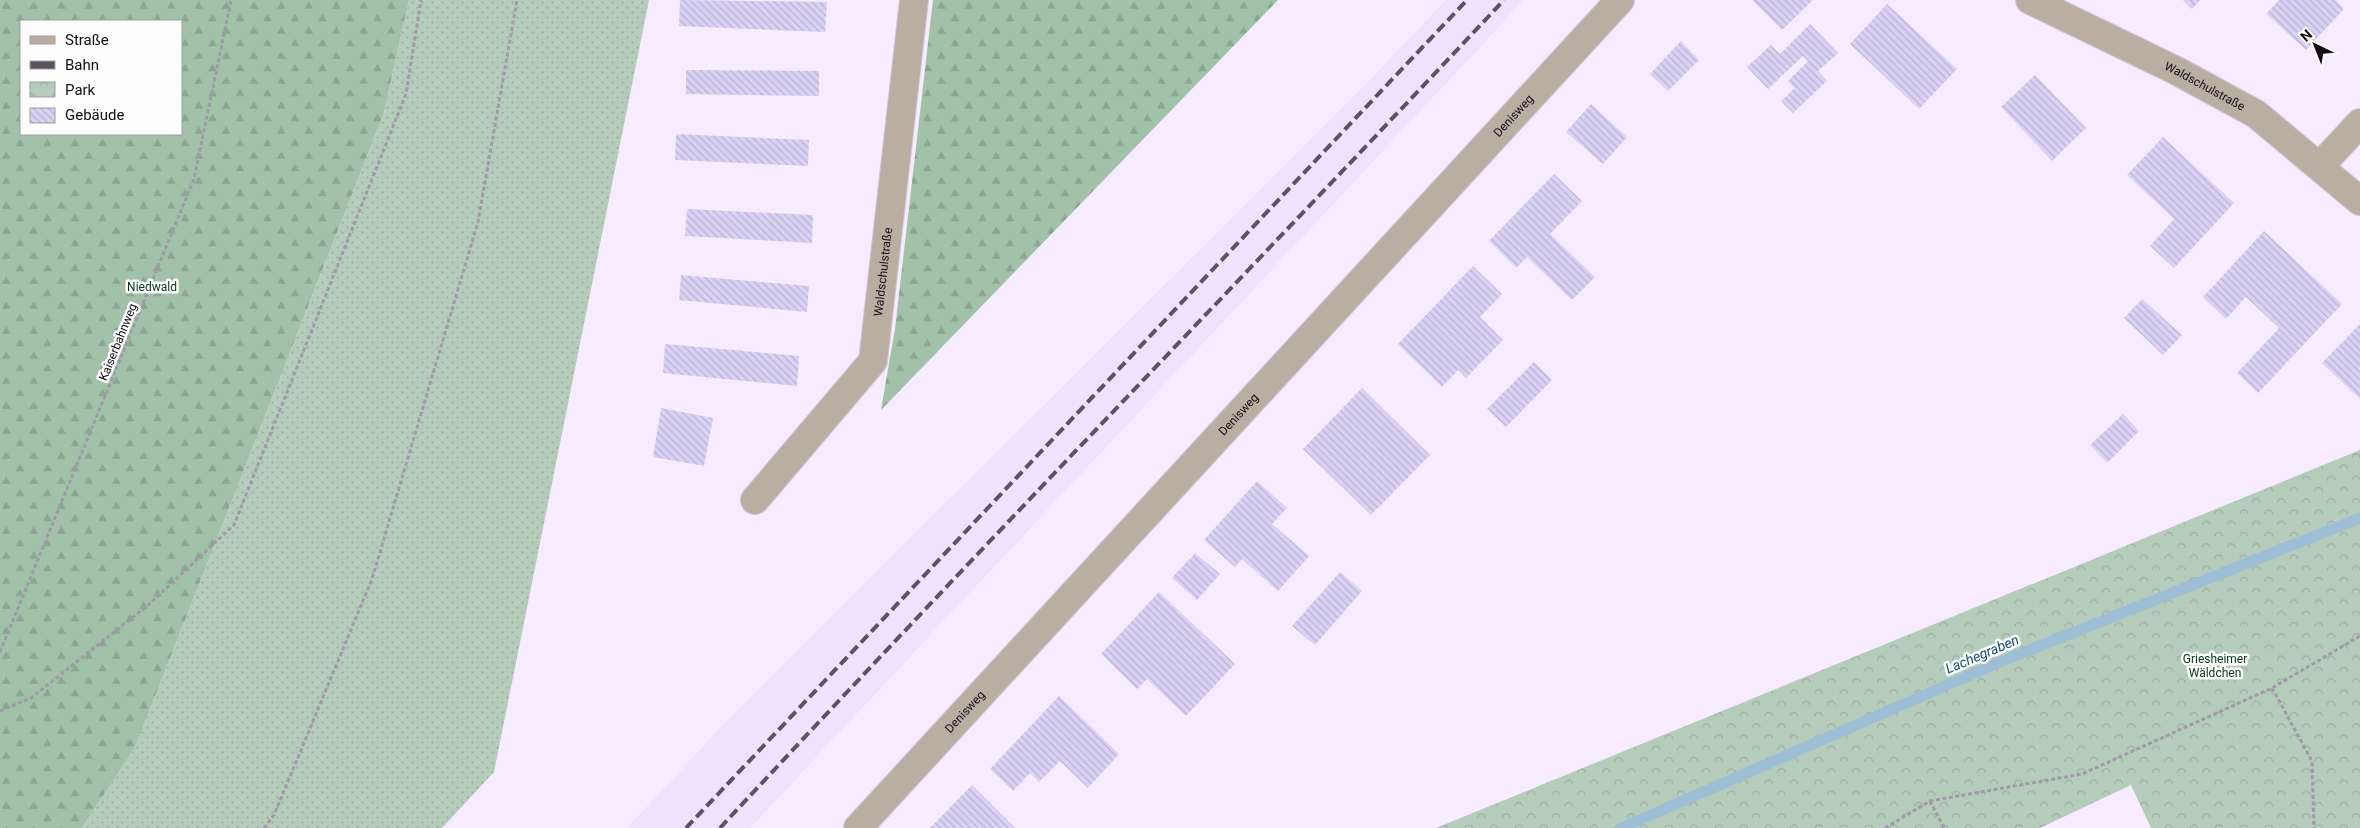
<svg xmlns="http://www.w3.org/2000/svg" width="2360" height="828" font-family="Roboto,sans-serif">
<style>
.built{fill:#f2e0ff}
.forest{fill:url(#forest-firs);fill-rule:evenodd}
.park{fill:url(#park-crowns)}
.garden{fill:url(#garden-dots)}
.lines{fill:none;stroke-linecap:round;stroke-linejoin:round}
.stream{stroke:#9ebed6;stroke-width:11}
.building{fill:url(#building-back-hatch)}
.minor-casing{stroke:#d2c7da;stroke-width:30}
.path{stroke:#a198a8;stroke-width:3;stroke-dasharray:4 2.5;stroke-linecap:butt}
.minor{stroke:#baaea2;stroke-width:28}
.rail{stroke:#5b5361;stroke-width:4;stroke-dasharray:10 5;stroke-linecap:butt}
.labels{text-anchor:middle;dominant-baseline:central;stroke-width:5;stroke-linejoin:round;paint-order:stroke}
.street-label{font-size:12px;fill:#130d17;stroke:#fdfdfd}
.park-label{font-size:12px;fill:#0b341c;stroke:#fdfdfd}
.water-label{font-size:14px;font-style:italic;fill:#174d6e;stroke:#fdfdfd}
</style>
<defs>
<pattern id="forest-firs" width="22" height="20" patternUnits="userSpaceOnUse" patternTransform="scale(1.25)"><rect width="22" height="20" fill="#a1c1a9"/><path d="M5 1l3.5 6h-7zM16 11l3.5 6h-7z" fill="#8aa591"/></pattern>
<pattern id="park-crowns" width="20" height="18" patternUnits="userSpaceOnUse" patternTransform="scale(1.25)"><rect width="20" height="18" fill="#b6ccbb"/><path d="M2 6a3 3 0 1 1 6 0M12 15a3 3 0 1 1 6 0" fill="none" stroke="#9caea0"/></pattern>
<pattern id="garden-dots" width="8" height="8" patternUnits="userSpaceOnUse" patternTransform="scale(1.25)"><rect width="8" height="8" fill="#b6ccbb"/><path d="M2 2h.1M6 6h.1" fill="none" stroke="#9caea0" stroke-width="1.8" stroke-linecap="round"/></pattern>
<pattern id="building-back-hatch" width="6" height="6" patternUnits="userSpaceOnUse" patternTransform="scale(1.25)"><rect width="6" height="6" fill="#d9d2f5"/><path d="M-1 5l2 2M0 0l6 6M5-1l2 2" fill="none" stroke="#b9b3d1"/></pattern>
</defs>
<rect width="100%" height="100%" fill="#f6ebff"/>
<polygon class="built" points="1446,0 1524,0 750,828 627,828 720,728 1367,83"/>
<g class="forest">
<path d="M0 0H409L384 113 135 748 82 828H0ZM21 21H181V134H21Z"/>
<polygon points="933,0 1278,0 881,410 895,329"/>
</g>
<polygon class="park" points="2360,450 2360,828 2151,828 2131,785 2040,828 1436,828"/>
<polygon class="garden" points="409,0 649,0 494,772 442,828 82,828 135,748 384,113"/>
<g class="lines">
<polyline class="stream" points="1621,828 2007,659 2360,518"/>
</g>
<g class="building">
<polygon points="680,0 827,2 825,32 679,26"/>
<polygon points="1752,0 1813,0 1782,30"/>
<polygon points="2183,0 2200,0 2192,9"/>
<polygon points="2279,0 2335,0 2344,9 2306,50 2266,14"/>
<polygon points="1887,4 1957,69 1919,109 1850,44"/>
<polygon points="1810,24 1838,53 1818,71 1827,81 1793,113 1781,101 1795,88 1788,81 1808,61 1803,56 1768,89 1747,67 1771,45 1780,54"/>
<polygon points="1681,41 1699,60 1668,91 1650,74"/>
<polygon points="686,70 819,71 819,96 686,94"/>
<polygon points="2035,75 2086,128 2052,161 2001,107"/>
<polygon points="1591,104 1627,137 1603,164 1566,132"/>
<polygon points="676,134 809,140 808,166 675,160"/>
<polygon points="2163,137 2234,203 2174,268 2150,246 2174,219 2127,175"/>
<polygon points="1554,174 1582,201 1550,234 1595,277 1572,300 1527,257 1516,268 1489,241"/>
<polygon points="687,209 813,215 812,243 685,236"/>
<polygon points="2264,231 2342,304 2258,393 2237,373 2279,328 2246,297 2226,319 2203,297"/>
<polygon points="1473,266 1502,294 1480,317 1503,340 1466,378 1458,370 1442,387 1398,344"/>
<polygon points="681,275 809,286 807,312 679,300"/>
<polygon points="2142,299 2182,335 2163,355 2124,318"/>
<polygon points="2360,324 2360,399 2322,363"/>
<polygon points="665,344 799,356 797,386 663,373"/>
<polygon points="1534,362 1552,380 1506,427 1487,409"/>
<polygon points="1362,388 1430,455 1371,515 1303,449"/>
<polygon points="661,408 713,418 704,466 653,457"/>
<polygon points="2123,414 2139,431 2107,463 2090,445"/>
<polygon points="1257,481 1287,508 1272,524 1309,556 1278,591 1242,559 1235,567 1204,540"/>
<polygon points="1195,553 1220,574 1197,600 1172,578"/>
<polygon points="1340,572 1362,591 1315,645 1292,626"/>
<polygon points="1159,592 1235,664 1186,716 1147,679 1137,689 1101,654"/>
<polygon points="1059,696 1119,754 1088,788 1060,761 1039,782 1030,773 1013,791 990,769"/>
<polygon points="972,785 1015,828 930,828"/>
</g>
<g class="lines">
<g class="minor-casing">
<g id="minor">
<path id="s1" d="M2030 0 2177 71 2256 114 2360 201"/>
<polyline points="2320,166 2360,123"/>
<path id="s2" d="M755 500 873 361 914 0"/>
<path id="s3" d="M858 828 1620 0"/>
</g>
</g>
<g class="path">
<polyline points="0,652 194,179 231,0"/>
<polyline points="2272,688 2312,761 2314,828"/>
<polyline points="0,711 31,698 147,606 234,525 406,94 421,0"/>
<polyline points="1930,801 1944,828"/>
<polyline points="264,828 274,815 372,579 478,222 517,0"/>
<polyline points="1885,828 1930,801 2082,774 2272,688 2360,636"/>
</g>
<use href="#minor" class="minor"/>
<g class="rail">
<polyline points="686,828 1467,0"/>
<path d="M720 828C979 549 1244 277 1504 0"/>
</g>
</g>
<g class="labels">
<g class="street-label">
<text stroke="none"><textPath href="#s1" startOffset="195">Waldschulstraße</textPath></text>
<text stroke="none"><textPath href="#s3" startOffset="968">Denisweg</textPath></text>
<text stroke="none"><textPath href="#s2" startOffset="272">Waldschulstraße</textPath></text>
<text transform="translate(118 342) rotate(-68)">Kaiserbahnweg</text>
<text stroke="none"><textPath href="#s3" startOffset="562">Denisweg</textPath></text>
<text stroke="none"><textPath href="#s3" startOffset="158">Denisweg</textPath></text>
</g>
<g class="park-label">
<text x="152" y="287">Niedwald</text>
<text x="2215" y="659">Griesheimer<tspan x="2215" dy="14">Wäldchen</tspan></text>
</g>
<g class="water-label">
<text transform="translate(1982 654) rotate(-23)">Lachegraben</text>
</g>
</g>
<rect x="20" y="20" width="162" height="115" fill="#fdfdfd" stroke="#9f9da1"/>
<rect x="30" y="36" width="25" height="8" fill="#baaea2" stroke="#9f9da1"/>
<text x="65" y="45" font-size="15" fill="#130d17">Straße</text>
<rect x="30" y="61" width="25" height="8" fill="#5b5361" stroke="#9f9da1"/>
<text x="65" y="70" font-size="15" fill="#130d17">Bahn</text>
<rect x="30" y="82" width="25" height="15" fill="url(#park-crowns)" stroke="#9f9da1"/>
<text x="65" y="95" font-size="15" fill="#130d17">Park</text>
<rect x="30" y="108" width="25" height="15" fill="url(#building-back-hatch)" stroke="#9f9da1"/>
<text x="65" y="120" font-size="15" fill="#130d17">Gebäude</text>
<g transform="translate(2315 45) rotate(317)" stroke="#fdfdfd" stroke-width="4" paint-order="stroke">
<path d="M0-4L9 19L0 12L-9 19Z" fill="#130d17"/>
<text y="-8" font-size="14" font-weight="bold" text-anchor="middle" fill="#130d17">N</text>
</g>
</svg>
